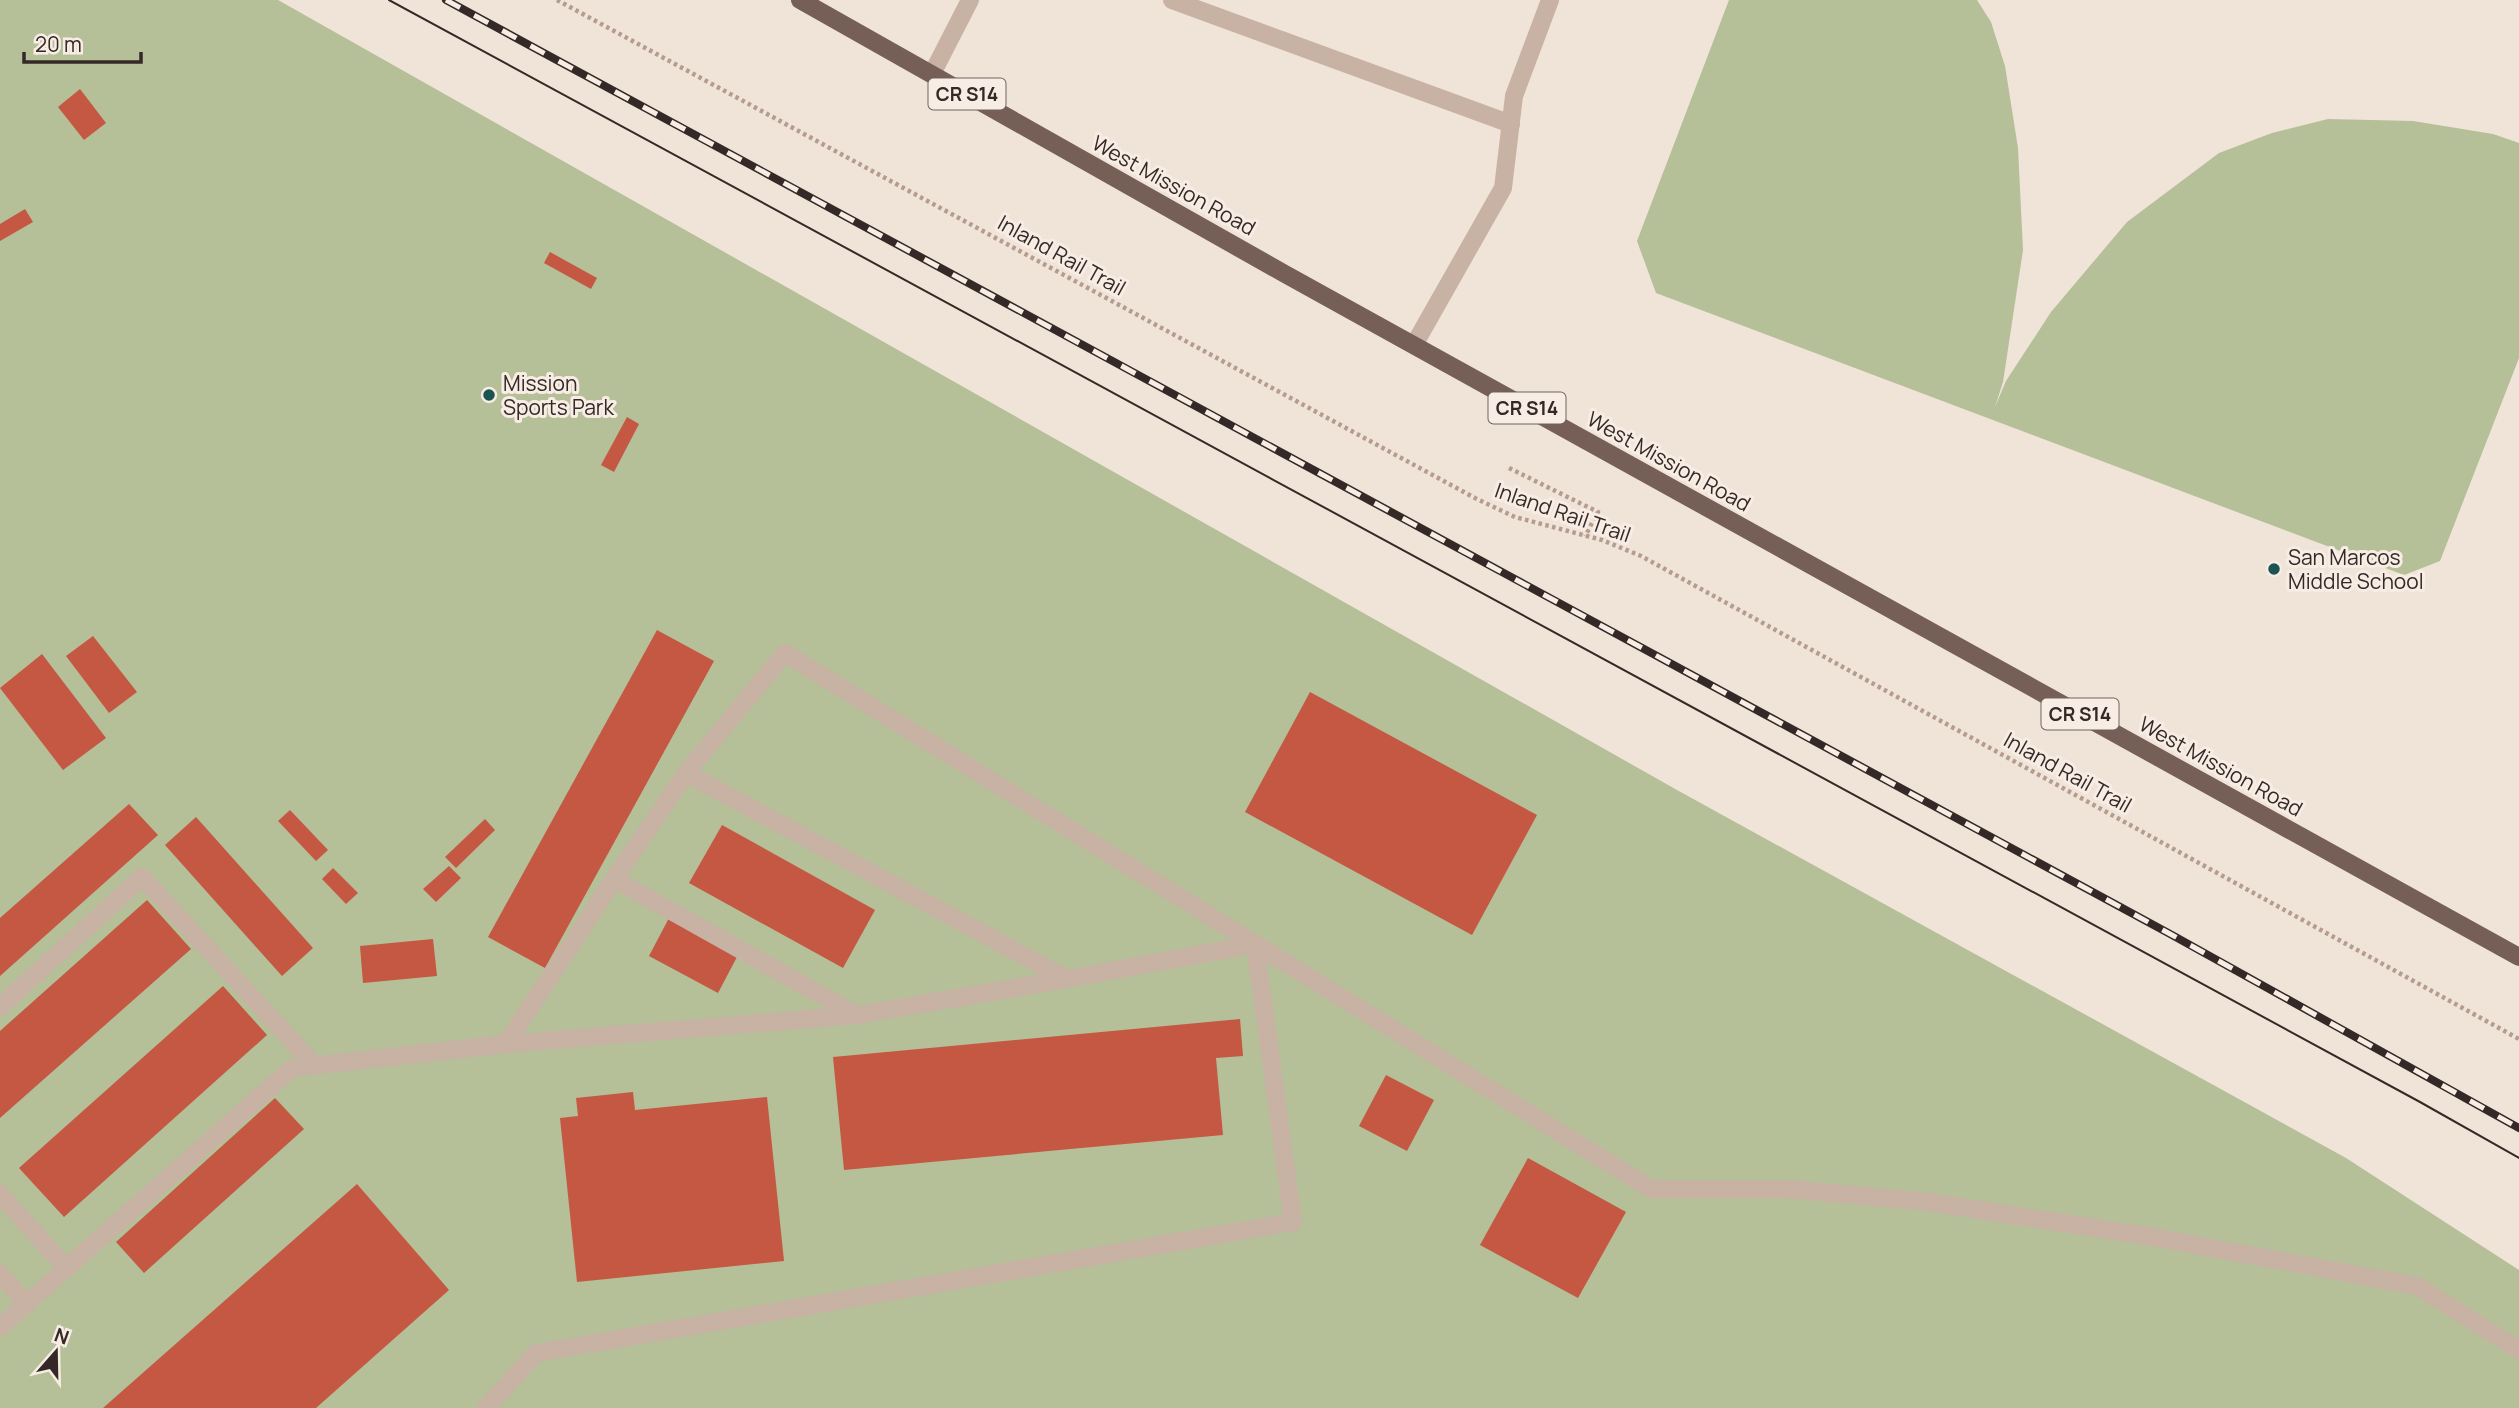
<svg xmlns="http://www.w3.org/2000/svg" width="2519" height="1408" font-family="Manrope,sans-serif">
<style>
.green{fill:#b5bf98}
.building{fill:#c45842}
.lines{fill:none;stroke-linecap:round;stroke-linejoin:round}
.path{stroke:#b49c8f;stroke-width:4.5;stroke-dasharray:3.5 3.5;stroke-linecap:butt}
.service{stroke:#c8b2a4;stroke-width:18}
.minor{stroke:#c8b2a4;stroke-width:18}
.primary{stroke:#755f57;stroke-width:18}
.tram{stroke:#342926;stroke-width:2}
.rail-casing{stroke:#342926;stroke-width:8}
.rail{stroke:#f8ede4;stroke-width:5;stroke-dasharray:16;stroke-linecap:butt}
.poi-dot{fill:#1c5453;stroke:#f8ede4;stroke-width:2.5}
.labels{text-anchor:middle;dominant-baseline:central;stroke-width:6;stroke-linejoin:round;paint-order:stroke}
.shield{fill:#f8ede4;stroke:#6f645f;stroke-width:2}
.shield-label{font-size:19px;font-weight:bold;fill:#342926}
.street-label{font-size:21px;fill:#342926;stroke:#f8ede4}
.poi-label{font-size:21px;fill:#342926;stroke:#f8ede4;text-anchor:start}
</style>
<rect width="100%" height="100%" fill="#f0e3d8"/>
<g class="green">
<polygon points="0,0 278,0 1677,790 2346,1158 2519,1270 2519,1408 0,1408"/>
<polygon points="1729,0 1977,0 1991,22 2005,66 2018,148 2023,250 2003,382 1995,407 2006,381 2051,312 2127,222 2219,153 2272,133 2328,119 2413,121 2493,134 2519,143 2519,358 2440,561 2404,575 1656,293 1637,241"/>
</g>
<g class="building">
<polygon points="80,89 106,123 84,140 58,107"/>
<polygon points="25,209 33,222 0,241 0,224"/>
<polygon points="550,252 597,278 591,289 544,263"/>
<polygon points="627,417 639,424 614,472 601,465"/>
<polygon points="657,630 714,661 545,968 488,937"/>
<polygon points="93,636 137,692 109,713 66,656"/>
<polygon points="42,654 106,738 63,770 0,688"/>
<polygon points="1310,692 1537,815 1472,935 1245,812"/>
<polygon points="129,804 158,835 0,976 0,918"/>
<polygon points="290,810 328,850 316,861 278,821"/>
<polygon points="196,817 313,948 282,976 165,845"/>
<polygon points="485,819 495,830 456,868 445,857"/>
<polygon points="722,825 875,910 843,968 689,883"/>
<polygon points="449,866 461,878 436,902 423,889"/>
<polygon points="333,868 358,893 346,904 322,879"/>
<polygon points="147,900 191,949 0,1118 0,1031"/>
<polygon points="669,918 738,955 718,993 649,956"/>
<polygon points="433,939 437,976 363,983 360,946"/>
<polygon points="223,986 267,1035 64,1217 19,1168"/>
<polygon points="1240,1019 1243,1056 1216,1058 1223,1135 844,1170 833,1057"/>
<polygon points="1386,1075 1434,1100 1407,1151 1359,1126"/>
<polygon points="633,1092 635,1110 767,1097 784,1261 577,1282 560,1118 578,1116 576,1098"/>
<polygon points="275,1098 304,1129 144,1273 116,1242"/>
<polygon points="1528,1158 1626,1212 1578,1298 1480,1245"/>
<polygon points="357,1184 449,1290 316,1408 103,1408"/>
</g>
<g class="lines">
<g class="path">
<polyline points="557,0 1475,498 1515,517 1602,540 1641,556 2519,1039"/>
<polyline points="1509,468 1598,512 1585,536"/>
</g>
<g class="service">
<polyline points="1172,0 1511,124"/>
<polyline points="932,74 970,0"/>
<polyline points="686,773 614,879 857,1015 1067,979"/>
<polyline points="614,879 506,1044 857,1015"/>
<polyline points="0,1007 142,877 315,1066"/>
<polyline points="0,1194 67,1269"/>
<polyline points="0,1274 27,1304"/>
<polyline points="0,1327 292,1068 506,1044"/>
<polyline points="486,1408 536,1353 1293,1222 1255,944 1067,979 686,773 785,653 1651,1189 1789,1189 1928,1202 2153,1237 2417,1286 2519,1350"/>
</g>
<polyline class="minor" points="1414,345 1503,188 1514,96 1550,0"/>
<polyline class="primary" points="800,0 1285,274 2519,957"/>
<polyline class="tram" points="389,0 2420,1102 2519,1158"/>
<g class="rail-casing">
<polyline id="rail" points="446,0 2172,935 2519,1128"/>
</g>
<use href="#rail" class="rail"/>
</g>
<g class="poi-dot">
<circle cx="489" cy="395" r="7"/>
<circle cx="2274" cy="569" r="7"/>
</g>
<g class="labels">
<g class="shield">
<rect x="928.5" y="78.5" width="77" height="31" rx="5"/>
<rect x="1488.5" y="392.5" width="77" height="31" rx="5"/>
<rect x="2041.5" y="698.5" width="77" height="31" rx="5"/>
</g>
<g class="shield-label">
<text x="967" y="94">CR S14</text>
<text x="1527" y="408">CR S14</text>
<text x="2080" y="714">CR S14</text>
</g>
<g class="street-label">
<text transform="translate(1174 185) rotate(29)">West Mission Road</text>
<text transform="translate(1062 255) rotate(29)">Inland Rail Trail</text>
<text transform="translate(1669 461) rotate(29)">West Mission Road</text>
<text transform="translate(1563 512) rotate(19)">Inland Rail Trail</text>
<text transform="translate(2221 766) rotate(29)">West Mission Road</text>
<text transform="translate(2068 772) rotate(29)">Inland Rail Trail</text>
</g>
<g class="poi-label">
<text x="503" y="383">Mission<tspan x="503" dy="24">Sports Park</tspan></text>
<text x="2288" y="557">San Marcos<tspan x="2288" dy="24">Middle School</tspan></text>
</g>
</g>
<g transform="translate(56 1352) rotate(20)" stroke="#f8ede4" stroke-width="5" paint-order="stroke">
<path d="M0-5L12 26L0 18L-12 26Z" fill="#342926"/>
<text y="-10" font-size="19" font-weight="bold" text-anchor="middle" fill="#342926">N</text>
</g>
<path d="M24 52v10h117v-10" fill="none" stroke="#342926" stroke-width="3.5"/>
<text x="35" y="52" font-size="21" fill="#342926" stroke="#f8ede4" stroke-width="5" paint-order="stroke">20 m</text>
</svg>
